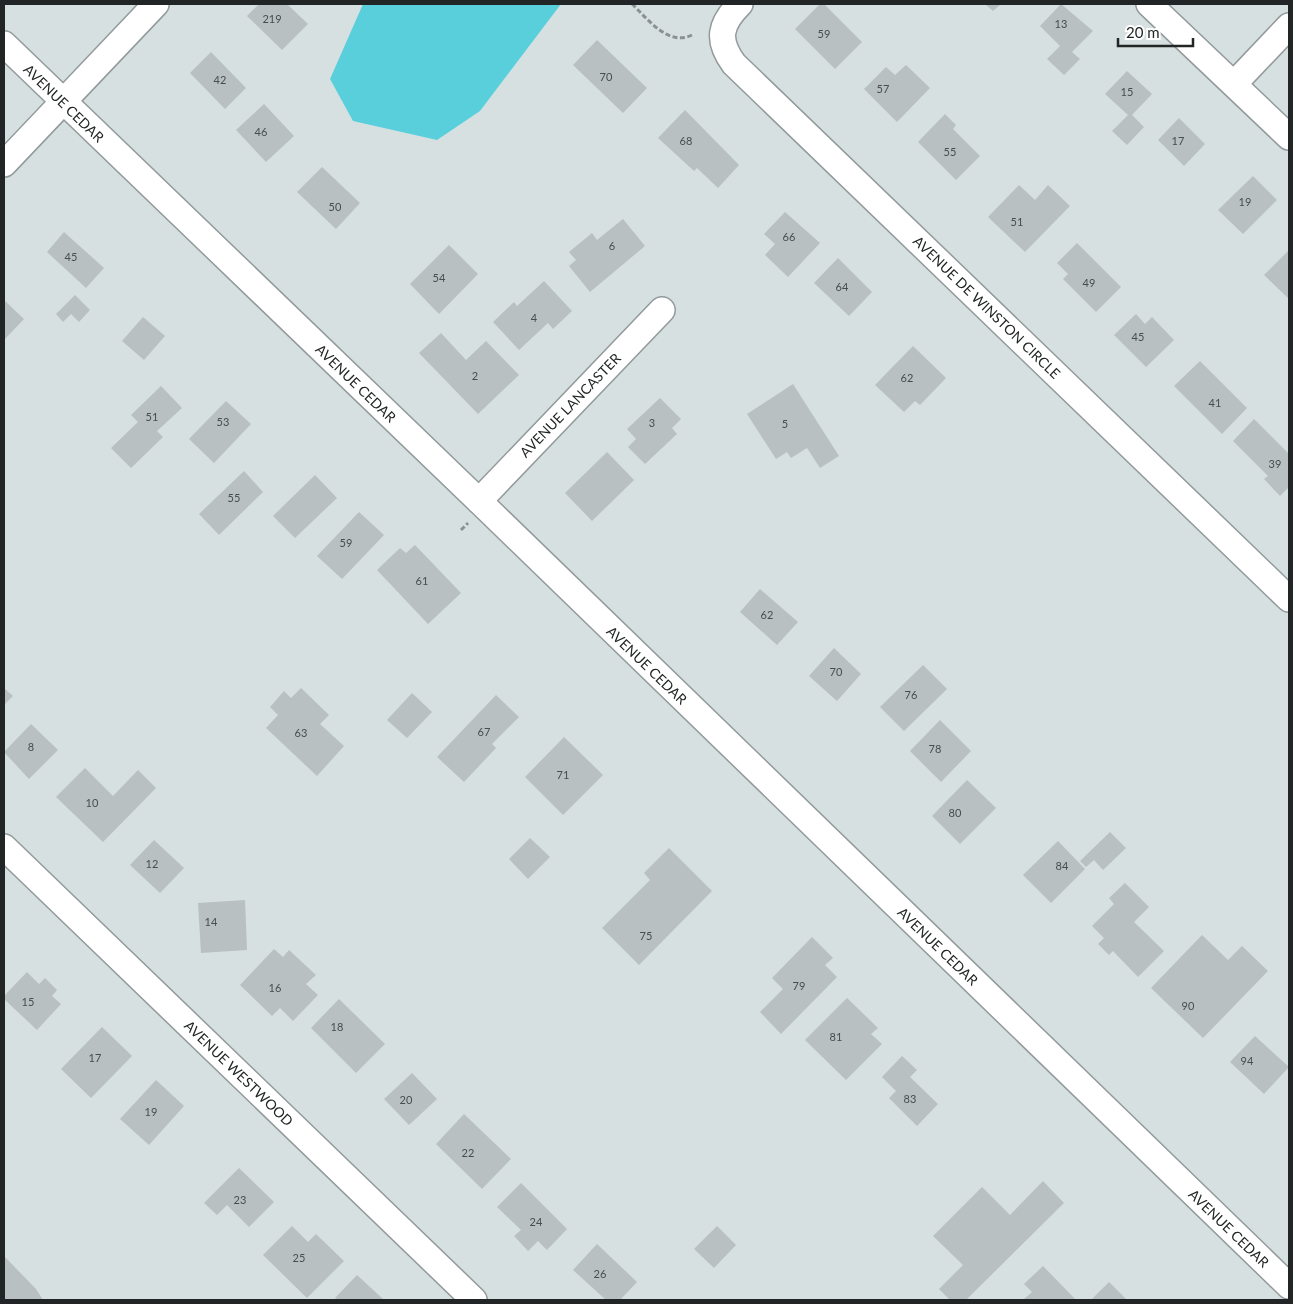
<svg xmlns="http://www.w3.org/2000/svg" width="1293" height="1304" font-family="Lato,sans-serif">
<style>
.green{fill:#59cfdc}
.building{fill:#b8c0c1}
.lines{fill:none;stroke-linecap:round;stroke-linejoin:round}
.street-casing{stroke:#929a9b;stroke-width:28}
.path{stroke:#8a9191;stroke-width:3;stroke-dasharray:5 2.5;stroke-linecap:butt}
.street{stroke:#fff;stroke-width:25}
.labels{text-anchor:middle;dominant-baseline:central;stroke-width:4;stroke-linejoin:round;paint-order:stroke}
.number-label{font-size:11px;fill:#484c4c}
.street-label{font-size:14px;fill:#222525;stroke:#fff}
</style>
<rect width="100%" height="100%" fill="#d7e0e1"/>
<polygon class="green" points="363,4 561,4 480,111 437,140 353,121 330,79"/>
<g class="building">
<polygon points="259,4 287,4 308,24 282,50 247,16"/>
<polygon points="820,4 824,4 862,42 835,69 795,29"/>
<polygon points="985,4 1001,4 993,11"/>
<polygon points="1061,4 1093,31 1072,52 1080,59 1064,75 1047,59 1060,46 1040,26"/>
<polygon points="597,40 647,88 623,113 573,65"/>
<polygon points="211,52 246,88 225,109 190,73"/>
<polygon points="906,65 930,88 897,122 864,89 886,67 895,75"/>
<polygon points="1127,71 1152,94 1132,115 1144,127 1127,145 1112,131 1128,115 1105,94"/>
<polygon points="264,104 294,136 266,162 236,130"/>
<polygon points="685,110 739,165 718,188 697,168 694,171 658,138"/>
<polygon points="945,114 956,125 953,129 980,156 956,180 918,142"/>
<polygon points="1179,118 1205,144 1184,166 1158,140"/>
<polygon points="322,167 360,203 336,229 297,192"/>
<polygon points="1253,176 1277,200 1243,234 1218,210"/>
<polygon points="1019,185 1035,200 1048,185 1070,206 1025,252 988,217"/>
<polygon points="785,212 820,243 788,277 765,255 775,244 764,234"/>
<polygon points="623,219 645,246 590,292 569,266 576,260 569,252 592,233 597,240"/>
<polygon points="64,232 104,268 86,288 47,252"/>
<polygon points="1077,243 1121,287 1096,312 1063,279 1068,274 1057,263"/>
<polygon points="449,245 478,274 439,314 410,284"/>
<polygon points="1289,250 1289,299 1264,275"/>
<polygon points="838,258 872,292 849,316 814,283"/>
<polygon points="544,281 572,311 553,329 548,323 519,350 493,322 514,302 517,306"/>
<polygon points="75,295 90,310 79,322 71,314 63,322 56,314"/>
<polygon points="4,300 24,319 4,340"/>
<polygon points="1136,314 1145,324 1152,317 1174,340 1146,367 1114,335"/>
<polygon points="143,317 165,336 144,360 122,341"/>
<polygon points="441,333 466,360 486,341 519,375 478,414 419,353"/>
<polygon points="913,346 946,378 920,405 915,401 904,412 875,385"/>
<polygon points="1200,361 1247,408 1222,434 1174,386"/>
<polygon points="793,384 839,456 820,468 807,448 791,458 787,452 776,459 747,414"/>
<polygon points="161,386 182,408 157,431 163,437 131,468 111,448 138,422 131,415"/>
<polygon points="660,398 681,419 672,428 677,434 645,464 628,447 636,439 627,429"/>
<polygon points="226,401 251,424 214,463 189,439"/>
<polygon points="1254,419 1289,454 1289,487 1280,496 1264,479 1268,476 1233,441"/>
<polygon points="607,452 634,480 592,521 565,493"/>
<polygon points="244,471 263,492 219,535 199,514"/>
<polygon points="315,475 337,498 295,538 273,516"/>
<polygon points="359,512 384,535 342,579 317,556"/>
<polygon points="415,545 461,593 428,624 377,570 400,548 406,553"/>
<polygon points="760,589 798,622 777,645 740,612"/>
<polygon points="834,648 861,674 837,701 809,676"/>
<polygon points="923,665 947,689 904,731 880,707"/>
<polygon points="4,688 13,696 4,705"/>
<polygon points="301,688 329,715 320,724 344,746 317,776 266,728 278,715 270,707 284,691 291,698"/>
<polygon points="412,693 432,712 407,738 387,720"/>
<polygon points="496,695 519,717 492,744 496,748 464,782 437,757"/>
<polygon points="940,720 971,751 941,782 910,751"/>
<polygon points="31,724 58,750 29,779 4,752"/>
<polygon points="564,737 603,775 563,815 525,777"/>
<polygon points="85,768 113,796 138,770 156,788 103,842 56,797"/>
<polygon points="967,780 996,808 960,844 932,816"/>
<polygon points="1110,832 1126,848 1103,870 1094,860 1086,867 1080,861"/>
<polygon points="530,838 550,857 528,879 509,859"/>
<polygon points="154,840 184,868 160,893 130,865"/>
<polygon points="1058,841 1085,869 1051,903 1023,875"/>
<polygon points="669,848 712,891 639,965 602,928 650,880 644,873"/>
<polygon points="1125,883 1149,907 1134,922 1164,951 1138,977 1113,951 1109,955 1098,944 1104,938 1092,926 1114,904 1109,898"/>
<polygon points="245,900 247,950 201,953 198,903"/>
<polygon points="1202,935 1228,960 1242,946 1268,971 1203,1038 1151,988"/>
<polygon points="812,937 833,958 825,965 837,977 781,1034 760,1012 783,989 772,978"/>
<polygon points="274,949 283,957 289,950 316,975 306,984 318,995 293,1021 280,1008 272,1016 240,985"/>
<polygon points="27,972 39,984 45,978 57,990 52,996 61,1004 37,1030 4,999 4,996"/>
<polygon points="847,998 878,1028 871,1034 882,1044 846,1080 805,1040"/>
<polygon points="339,999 385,1044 356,1073 311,1028"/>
<polygon points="102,1027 132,1056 91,1098 61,1069"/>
<polygon points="1255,1036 1289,1067 1264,1094 1230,1062"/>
<polygon points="902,1056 917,1070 910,1077 938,1104 917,1126 889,1098 896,1091 882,1077"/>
<polygon points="412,1073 437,1099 409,1125 384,1099"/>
<polygon points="156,1080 184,1106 149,1145 120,1119"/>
<polygon points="464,1114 511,1159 482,1189 436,1144"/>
<polygon points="239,1168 274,1202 249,1227 227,1205 217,1215 204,1203"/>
<polygon points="1043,1181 1064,1203 966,1300 950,1300 939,1289 963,1265 933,1236 982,1187 1010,1215"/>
<polygon points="521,1183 567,1229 547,1250 538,1241 528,1251 514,1236 521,1230 497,1207"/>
<polygon points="292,1226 308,1242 316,1234 344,1261 307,1298 263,1255"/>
<polygon points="717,1226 736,1245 714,1268 694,1249"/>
<polygon points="597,1244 637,1282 620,1300 606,1300 573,1270"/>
<polygon points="4,1256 36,1289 43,1300 4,1300"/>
<polygon points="1043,1266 1076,1300 1023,1300 1032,1292 1024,1284"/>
<polygon points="357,1275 384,1300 338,1300 335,1298"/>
<polygon points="1109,1282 1127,1300 1091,1300"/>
</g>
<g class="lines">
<g class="street-casing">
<g id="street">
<path d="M740 4C720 24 716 40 734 64L1289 599"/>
<polyline points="1149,4 1289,137"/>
<polyline points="4,44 479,501 1289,1286"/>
<polyline points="1234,84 1289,26"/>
<polyline points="4,164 156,4"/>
<polyline points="479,501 662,310"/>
<polyline points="4,847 474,1300"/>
</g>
</g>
<g class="path">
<path d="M632 4C647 18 668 47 692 35"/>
<polyline points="461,530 468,523"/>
</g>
<use href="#street" class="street"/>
</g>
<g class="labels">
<g class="number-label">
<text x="272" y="18">219</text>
<text x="1061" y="23">13</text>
<text x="824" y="33">59</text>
<text x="606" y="76">70</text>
<text x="220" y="79">42</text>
<text x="883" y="88">57</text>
<text x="1127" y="91">15</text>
<text x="261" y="131">46</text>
<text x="686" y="140">68</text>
<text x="1178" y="140">17</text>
<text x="950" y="151">55</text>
<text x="1245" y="201">19</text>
<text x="335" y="206">50</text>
<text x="1017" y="221">51</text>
<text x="789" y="236">66</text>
<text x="612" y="245">6</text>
<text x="71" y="256">45</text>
<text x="439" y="277">54</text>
<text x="1089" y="282">49</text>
<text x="842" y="286">64</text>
<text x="534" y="317">4</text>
<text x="1138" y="336">45</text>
<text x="475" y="375">2</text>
<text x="907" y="377">62</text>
<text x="1215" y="402">41</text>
<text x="152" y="416">51</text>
<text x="223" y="421">53</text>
<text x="652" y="422">3</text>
<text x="785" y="423">5</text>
<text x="1275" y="463">39</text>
<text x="234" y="497">55</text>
<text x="346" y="542">59</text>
<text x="422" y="580">61</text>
<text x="767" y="614">62</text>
<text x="836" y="671">70</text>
<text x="911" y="694">76</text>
<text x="484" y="731">67</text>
<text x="301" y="732">63</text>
<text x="31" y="746">8</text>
<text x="935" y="748">78</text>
<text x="563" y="774">71</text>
<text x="92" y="802">10</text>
<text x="955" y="812">80</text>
<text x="152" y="863">12</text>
<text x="1062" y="865">84</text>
<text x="211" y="921">14</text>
<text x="646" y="935">75</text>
<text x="799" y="985">79</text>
<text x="275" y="987">16</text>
<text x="28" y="1001">15</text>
<text x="1188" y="1005">90</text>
<text x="337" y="1026">18</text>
<text x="836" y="1036">81</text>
<text x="95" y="1057">17</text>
<text x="1247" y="1060">94</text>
<text x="910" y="1098">83</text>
<text x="406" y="1099">20</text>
<text x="151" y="1111">19</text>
<text x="468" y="1152">22</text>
<text x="240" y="1199">23</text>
<text x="536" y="1221">24</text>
<text x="299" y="1257">25</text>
<text x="600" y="1273">26</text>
</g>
<g class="street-label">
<text transform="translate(64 103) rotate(44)">AVENUE CEDAR</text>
<text transform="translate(987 307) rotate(44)">AVENUE DE WINSTON CIRCLE</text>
<text transform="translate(356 383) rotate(44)">AVENUE CEDAR</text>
<text transform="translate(570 405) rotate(-46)">AVENUE LANCASTER</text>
<text transform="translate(647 665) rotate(44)">AVENUE CEDAR</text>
<text transform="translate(938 946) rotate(44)">AVENUE CEDAR</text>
<text transform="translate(239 1073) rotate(44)">AVENUE WESTWOOD</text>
<text transform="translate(1229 1228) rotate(44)">AVENUE CEDAR</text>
</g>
</g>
<rect width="1293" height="1304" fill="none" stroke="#222525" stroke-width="10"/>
<path d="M1118 38v8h75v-8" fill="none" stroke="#222525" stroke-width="2.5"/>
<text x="1126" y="38" font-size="15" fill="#222525" stroke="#ffffff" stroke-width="4" paint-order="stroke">20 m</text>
</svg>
